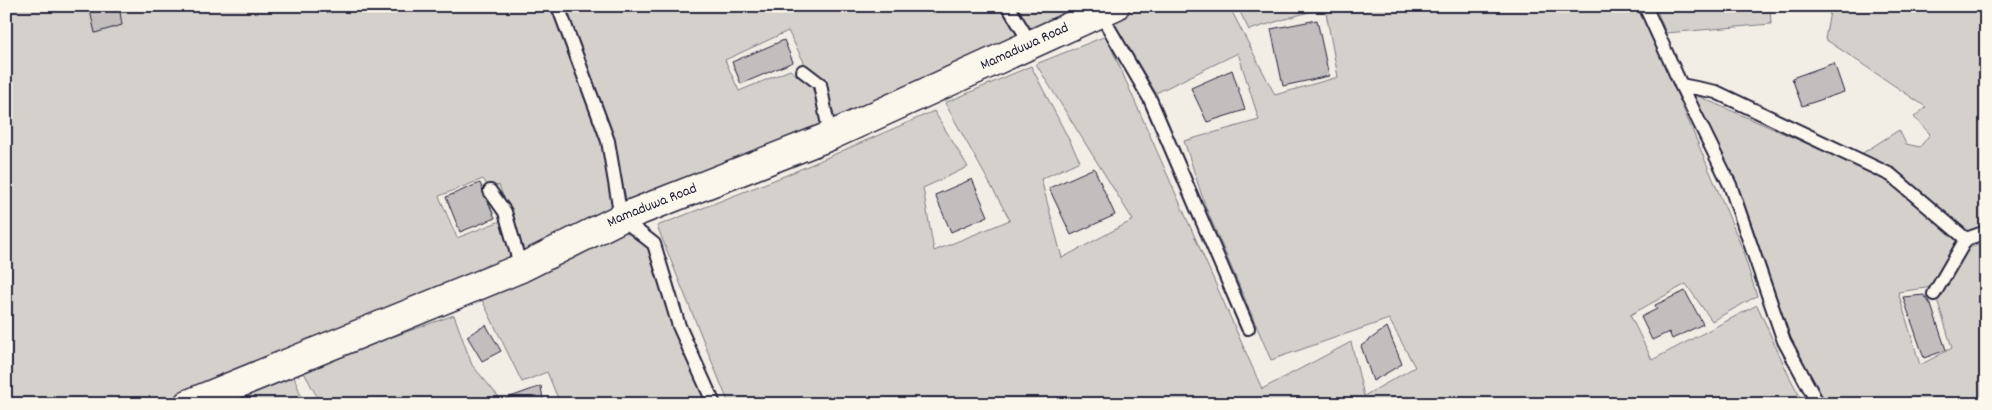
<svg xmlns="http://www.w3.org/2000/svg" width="1992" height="410" font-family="Dekko,sans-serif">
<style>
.green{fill:#d4d1cc;stroke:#7b7a84}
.building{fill:#c2bebe;stroke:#22223b}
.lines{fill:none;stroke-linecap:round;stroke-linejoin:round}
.lane-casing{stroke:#22223b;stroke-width:16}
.secondary-casing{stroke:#22223b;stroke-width:31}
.lane{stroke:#fbf7ec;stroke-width:12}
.secondary{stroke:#fbf7ec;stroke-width:28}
.labels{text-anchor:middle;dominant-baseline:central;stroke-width:4.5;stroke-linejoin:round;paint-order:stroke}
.street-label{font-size:15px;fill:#22223b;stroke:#fbf7ec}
</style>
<rect width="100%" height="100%" fill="#f2eee5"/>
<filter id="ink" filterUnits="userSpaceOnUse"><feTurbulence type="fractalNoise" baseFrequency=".02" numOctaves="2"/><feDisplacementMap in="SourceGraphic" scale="10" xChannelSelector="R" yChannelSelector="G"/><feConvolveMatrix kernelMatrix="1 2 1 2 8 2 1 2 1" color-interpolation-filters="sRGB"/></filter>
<g filter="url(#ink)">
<g class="green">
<polygon points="6,6 552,6 589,104 602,142 619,218 527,263 499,185 489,188 483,179 439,196 457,238 503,220 519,270 497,280 489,264 466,276 473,289 172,404 6,404"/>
<polygon points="564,6 1002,6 1028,46 837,134 823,78 806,66 788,31 725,60 739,91 790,70 812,87 826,138 630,214 611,138"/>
<polygon points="1015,6 1102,6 1037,38"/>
<polygon points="1132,6 1229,6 1275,95 1338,77 1325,7 1249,30 1237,6 1640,6 1740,243 1757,296 1712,321 1686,284 1630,315 1652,360 1757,305 1789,376 1804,404 1778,404 1773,397 1761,404 729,404 657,226 789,174 934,111 968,167 923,188 934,251 1010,220 945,103 1031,66 1080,161 1041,179 1062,258 1133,220 1036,64 1106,36 1262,389 1351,342 1364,396 1415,367 1389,319 1271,360 1206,208 1184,141 1259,120 1238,53 1156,93 1109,15"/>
<polygon points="1655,6 1770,6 1771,24 1666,33"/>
<polygon points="1831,6 1986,6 1986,225 1967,232 1894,171 1858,156 1899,130 1906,144 1920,147 1930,134 1914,117 1926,107 1825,39"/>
<polygon points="1693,94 1886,178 1959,240 1933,287 1898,292 1920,365 1952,348 1937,299 1969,248 1986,242 1986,404 1822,404 1793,345 1738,185"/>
<polygon points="625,226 650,249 670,321 706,404 554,404 559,401 547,372 522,382 481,298"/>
<polygon points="454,315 472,365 498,396 499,404 321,404 302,369"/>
<polygon points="293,374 304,404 213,404"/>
</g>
<g class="building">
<polygon points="89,6 119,6 122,25 95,33"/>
<polygon points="1317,20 1329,76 1283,86 1271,29"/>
<polygon points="784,40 793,62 741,84 732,62"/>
<polygon points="1834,63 1844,92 1802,106 1792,78"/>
<polygon points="1232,70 1245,110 1207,122 1191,88"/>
<polygon points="1094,168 1115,215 1071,235 1049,188"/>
<polygon points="972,179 988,216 951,232 935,195"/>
<polygon points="480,183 495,218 460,232 446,197"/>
<polygon points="1685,291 1703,324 1672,339 1669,332 1652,340 1641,317 1657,309 1655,305"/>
<polygon points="1924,295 1931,305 1946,350 1924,358 1903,297"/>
<polygon points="486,325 501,351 482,361 467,336"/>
<polygon points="1387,327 1402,364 1373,381 1361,346"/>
<polygon points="541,386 543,400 536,404 507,404 505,399"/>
</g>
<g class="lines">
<g class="lane-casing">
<g id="lane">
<polyline points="558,6 608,141 621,218 654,244 679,326 714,404"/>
<polyline points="1008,6 1031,44"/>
<polyline points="1645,6 1681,85 1730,185 1784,341 1818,404"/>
<polyline points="1100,13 1150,99 1248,328"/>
<polyline points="803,71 820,84 830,136"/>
<polyline points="1681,85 1716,92 1891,175 1966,239 1986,232"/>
<polyline points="490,191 505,212 521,268"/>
<polyline points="1934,294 1966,239"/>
</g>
</g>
<g class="secondary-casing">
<g id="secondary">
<path id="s1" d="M188 404 521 268 621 218 830 136 1115 6"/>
</g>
</g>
<use href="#lane" class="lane"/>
<use href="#secondary" class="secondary"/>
</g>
</g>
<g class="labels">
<g class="street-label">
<text stroke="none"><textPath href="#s1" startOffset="910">Mamaduwa Road</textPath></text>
<text stroke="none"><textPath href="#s1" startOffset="505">Mamaduwa Road</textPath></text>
</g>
</g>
<rect width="1992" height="410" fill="none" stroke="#fbf7ec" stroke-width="25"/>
<rect x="12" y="12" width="1967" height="385" fill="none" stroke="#22223b" stroke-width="2" filter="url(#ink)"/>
</svg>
